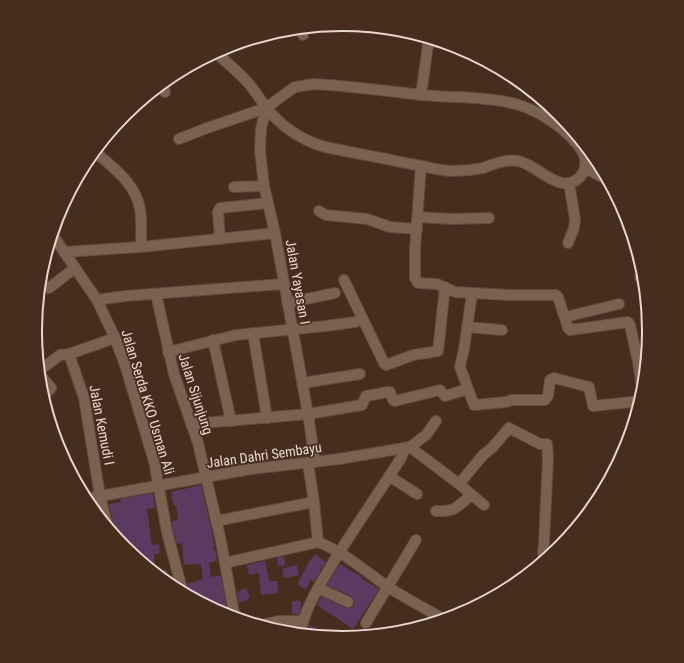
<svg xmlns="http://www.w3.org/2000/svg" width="684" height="663" font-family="'Roboto Condensed',sans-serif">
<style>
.building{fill:#5c3960}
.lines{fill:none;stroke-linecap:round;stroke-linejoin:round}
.minor-casing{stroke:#604c3f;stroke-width:12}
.minor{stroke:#7b6150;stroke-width:10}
.labels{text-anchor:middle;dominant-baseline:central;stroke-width:3.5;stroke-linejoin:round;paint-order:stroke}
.street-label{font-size:14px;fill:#e7d8ce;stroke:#462e1f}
.rim{fill:none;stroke:#e7d8ce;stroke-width:2}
</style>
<rect width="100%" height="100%" fill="#462e1f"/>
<g class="building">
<polygon points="201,485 213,537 214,551 216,551 217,561 209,563 211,577 221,575 228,617 217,612 216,605 209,607 188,596 189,592 187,584 203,579 201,564 184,565 182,543 177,544 173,531 172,521 178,520 176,505 174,506 171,492"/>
<polygon points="153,493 155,508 147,509 152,545 159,544 160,553 154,554 155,571 167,570 168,581 164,581 147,567 146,555 142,556 142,554 132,555 124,549 118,542 117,534 114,535 113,532 114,526 109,504 121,502 120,499"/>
<polygon points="95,504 97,511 94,511 88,505"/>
<polygon points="315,554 326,562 320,570 321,571 314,582 311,580 306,589 297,585 308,563"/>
<polygon points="284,556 285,565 278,566 277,558"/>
<polygon points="265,561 269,581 277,581 278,593 261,595 259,573 249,575 247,565"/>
<polygon points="340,564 362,577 361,578 379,589 353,629 317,605 321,596 346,608 351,608 354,605 354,601 351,596 327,585"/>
<polygon points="297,565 299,575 284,578 282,569"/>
<polygon points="246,588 250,598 239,603 237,592"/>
<polygon points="292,601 301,601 301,608 299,614 292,614"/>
<polygon points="309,625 318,629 317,632 326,637 307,636"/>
</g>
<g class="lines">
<g class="minor-casing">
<g id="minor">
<polyline points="303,35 303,28"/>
<polyline points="429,41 446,43"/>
<path d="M215 52C227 63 239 72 249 84 255 91 260 99 265 106 281 127 301 140 325 147 354 153 383 158 411 164 425 166 439 171 453 171 463 171 473 170 483 168 494 164 505 159 518 161 537 164 561 197 580 177 589 166 586 155 578 145 561 124 533 107 507 102 479 96 450 98 422 95 386 91 351 86 314 84L295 87 289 91 266 108 261 129 260 150 264 186 275 233 308 414 315 462"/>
<polyline points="162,83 165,92"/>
<polyline points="421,95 429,38"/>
<polyline points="179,139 207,128 266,108"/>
<path d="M94 151C113 167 136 184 140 209 142 222 141 235 141 247"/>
<polyline points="421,166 415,249 415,278 418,283 437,284 455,292 509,295 556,295 558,297 568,328 570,330 628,322 630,325 638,362 643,393"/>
<polyline points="585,168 608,180"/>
<polyline points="234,187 264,186"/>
<polyline points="319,211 326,215 367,219 390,227 417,229"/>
<polyline points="418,217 451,219 489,218"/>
<polyline points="52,234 97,300 115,338 126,368 154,461 167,532 183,593"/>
<polyline points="220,239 218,212 220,208 268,203"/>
<polyline points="568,243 574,228 575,219 569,183"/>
<polyline points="64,252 141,247 275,233"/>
<polyline points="640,277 644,277"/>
<polyline points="344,280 384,363 386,365 413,355 438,351 445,287"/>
<polyline points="49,288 75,268"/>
<polyline points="156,294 174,374 198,443 221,541 235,619"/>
<polyline points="472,294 464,349 460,367 474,405 506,402 512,400 545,400 548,396 550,380 554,378 589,387 593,406 641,401"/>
<polyline points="97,300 125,296 283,284"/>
<polyline points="287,303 335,293"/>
<polyline points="565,317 619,304"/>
<polyline points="467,327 502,330"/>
<polyline points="253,333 267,418"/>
<polyline points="213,340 231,421"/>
<polyline points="168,352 236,335 326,326 355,322 362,319"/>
<polyline points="302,383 360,374"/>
<polyline points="42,398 51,388 40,375 40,370 60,355 69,354"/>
<polyline points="191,424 308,414 362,405 366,396 388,392 390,392 393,400 395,401 440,390 445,396 468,389"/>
<polyline points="410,447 459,484 484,505"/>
<polyline points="389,476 417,494"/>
<polyline points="459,484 483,455 492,448 509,428 540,444 547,444 548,458 543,563"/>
<polyline points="84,499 251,469 339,459 410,447 426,435 436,421"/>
<path d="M436 511C455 512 457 507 471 495"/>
<polyline points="216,521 314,502"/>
<polyline points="108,528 100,496 84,398 69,354 115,338"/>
<path d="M318 542C344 552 365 571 388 587 407 599 426 609 445 620"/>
<polyline points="543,551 555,552"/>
<polyline points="225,563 318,542 314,502 308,463"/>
<polyline points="318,588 348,602"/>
<polyline points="366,623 416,540"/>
<polyline points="257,626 279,621 302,621"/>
<path d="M300 635C304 611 316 591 328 571 351 532 377 496 401 458L405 448"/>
</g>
</g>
<use href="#minor" class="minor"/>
</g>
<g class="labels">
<g class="street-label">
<text transform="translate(298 282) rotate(80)">Jalan Yayasan I</text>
<text transform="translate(196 394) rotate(72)">Jalan Sijunjung</text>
<text transform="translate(148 402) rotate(73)">Jalan Serda KKO Usman Ali</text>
<text transform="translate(102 425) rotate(79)">Jalan Kemudi I</text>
<text transform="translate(264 455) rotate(-8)">Jalan Dahri Sembayu</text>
</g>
</g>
<path d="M0 0H684V663H0ZM42 331a300 300 0 1 1 600 0a300 300 0 1 1-600 0Z" fill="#462e1f" fill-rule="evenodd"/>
<path class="rim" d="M42 331a300 300 0 1 1 600 0a300 300 0 1 1-600 0Z"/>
</svg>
